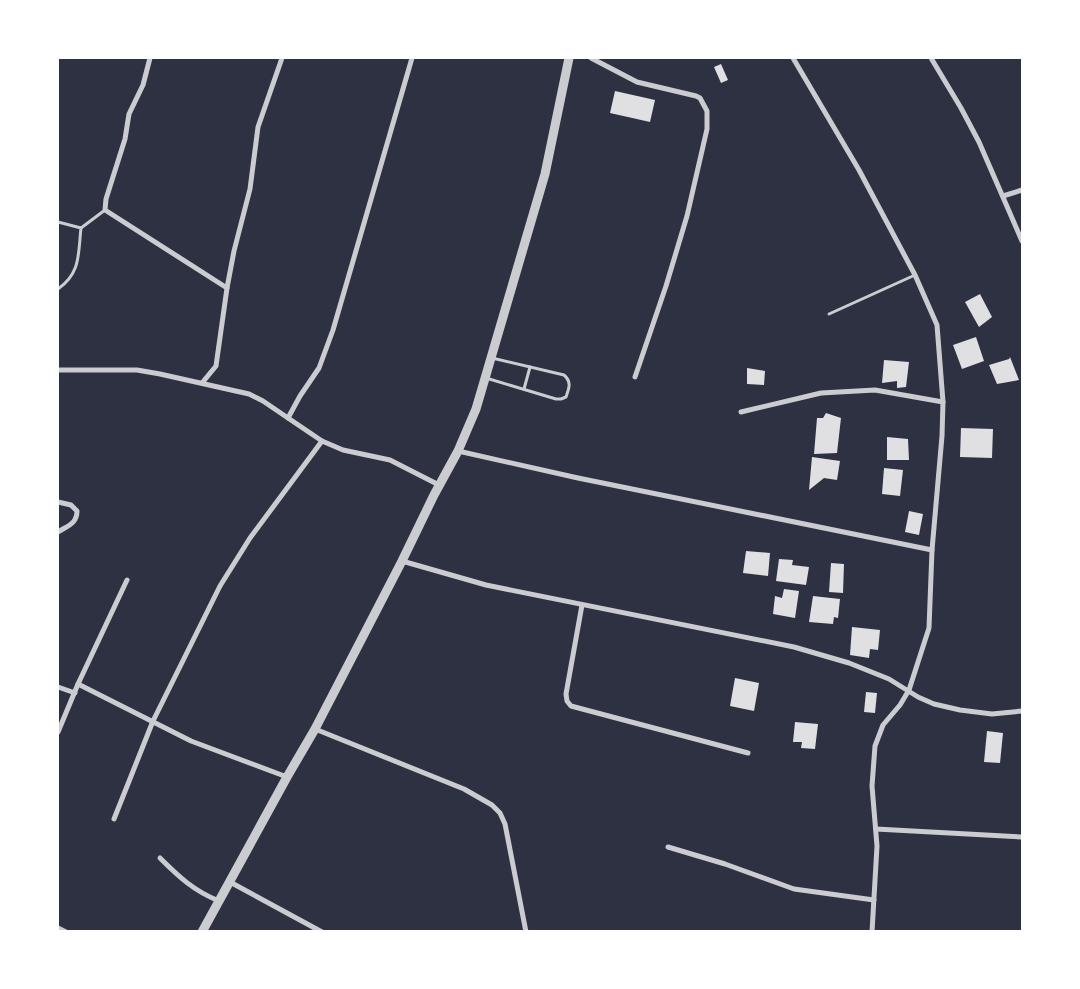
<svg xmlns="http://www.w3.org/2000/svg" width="1080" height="989" font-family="'PT Sans',sans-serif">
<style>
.building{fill:#e0e0e3}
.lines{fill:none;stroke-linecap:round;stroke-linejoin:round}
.service{stroke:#caccd0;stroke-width:3}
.minor{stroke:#caccd0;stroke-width:5}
.tertiary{stroke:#caccd0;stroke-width:9}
</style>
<rect width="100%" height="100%" fill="#2d3142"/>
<g class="building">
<polygon points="721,64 728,80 721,83 714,67"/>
<polygon points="615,91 655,100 650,122 610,113"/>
<polygon points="980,294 992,317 979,327 965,302"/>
<polygon points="976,337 984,361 962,369 953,345"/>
<polygon points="1010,357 1019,380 997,384 989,365 1009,359"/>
<polygon points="884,360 909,362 906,387 897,388 897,381 882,383"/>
<polygon points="747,368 765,371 764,385 747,384"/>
<polygon points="826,413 841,418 837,453 814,454 817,418 823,418"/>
<polygon points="961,428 993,429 992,458 960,457"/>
<polygon points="887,437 908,439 909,460 887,460"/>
<polygon points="812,457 840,461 837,480 824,478 809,490"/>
<polygon points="884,468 903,470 900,496 882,494"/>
<polygon points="909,511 923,514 919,535 905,532"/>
<polygon points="746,551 770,553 768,576 743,573"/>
<polygon points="779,559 793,560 792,565 809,567 806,585 776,581"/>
<polygon points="831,563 844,564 843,593 829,592"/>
<polygon points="784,589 799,591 795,618 773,614 775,596 782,598"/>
<polygon points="813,596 840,599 838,618 834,617 833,624 809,622"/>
<polygon points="852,627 880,630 878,650 870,649 869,658 850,655"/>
<polygon points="735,678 759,683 754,711 730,706"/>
<polygon points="866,692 877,693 875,713 864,712"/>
<polygon points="795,722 818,724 815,749 801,748 802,742 793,742"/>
<polygon points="987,731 1003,733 1000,763 984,762"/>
</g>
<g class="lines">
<g class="service">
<polyline points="58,222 81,228 105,210"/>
<path d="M58 289C81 273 78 254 81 228"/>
<polyline points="829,314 915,275"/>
<path d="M486 378 556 399H561L566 397C569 388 572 382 564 375L492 358"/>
<polyline points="524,389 530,367"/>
</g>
<g class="minor">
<polyline points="150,58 143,85 129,114 125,139 106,199 105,210 227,288"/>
<polyline points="591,58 637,82 696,96 700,98 707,111 707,129 687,216 666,286 635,377"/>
<polyline points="793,58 859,170 915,275 937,325 943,402 942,436 932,550 929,628 909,690 900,705 883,725 875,746 872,786 877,846 872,932"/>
<polyline points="931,58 961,108 979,142 1022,241"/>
<polyline points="1003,196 1022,190"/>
<polyline points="58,370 137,370 160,374 249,394 263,401 288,418 300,396 319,368 333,330 412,58"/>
<polyline points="202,383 216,366 227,288 234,251 250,189 258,127 282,58"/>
<polyline points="741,412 821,393 875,390 943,402"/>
<polyline points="288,418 322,441 343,450 390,460 439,485"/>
<polyline points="458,451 578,478 932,550"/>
<path d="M58 502 71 505 77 511C77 524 67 526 58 532"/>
<polyline points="402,561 486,585 794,647 849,663 889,679 918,697 934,704 960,710 992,714 1022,711"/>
<polyline points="127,580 78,684 191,741 287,777"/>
<polyline points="582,605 566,694 567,701 571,706 748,753"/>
<polyline points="58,687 75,693"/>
<polyline points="315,729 464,789 492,805 500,813 505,824 526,932"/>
<polyline points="58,732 78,684"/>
<polyline points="114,819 153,721 220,586 250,538 322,441"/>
<polyline points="876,829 1022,837"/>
<polyline points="668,847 725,864 794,889 874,900"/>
<path d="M160 858C179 877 194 891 219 901"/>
<polyline points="230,882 322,932"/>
<polyline points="58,928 66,932"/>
</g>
<polyline class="tertiary" points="202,932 287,777 315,729 402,561 434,495 458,451 476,409 545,174 569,58"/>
</g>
<rect width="1080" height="989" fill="none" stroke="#ffffff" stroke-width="118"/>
</svg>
